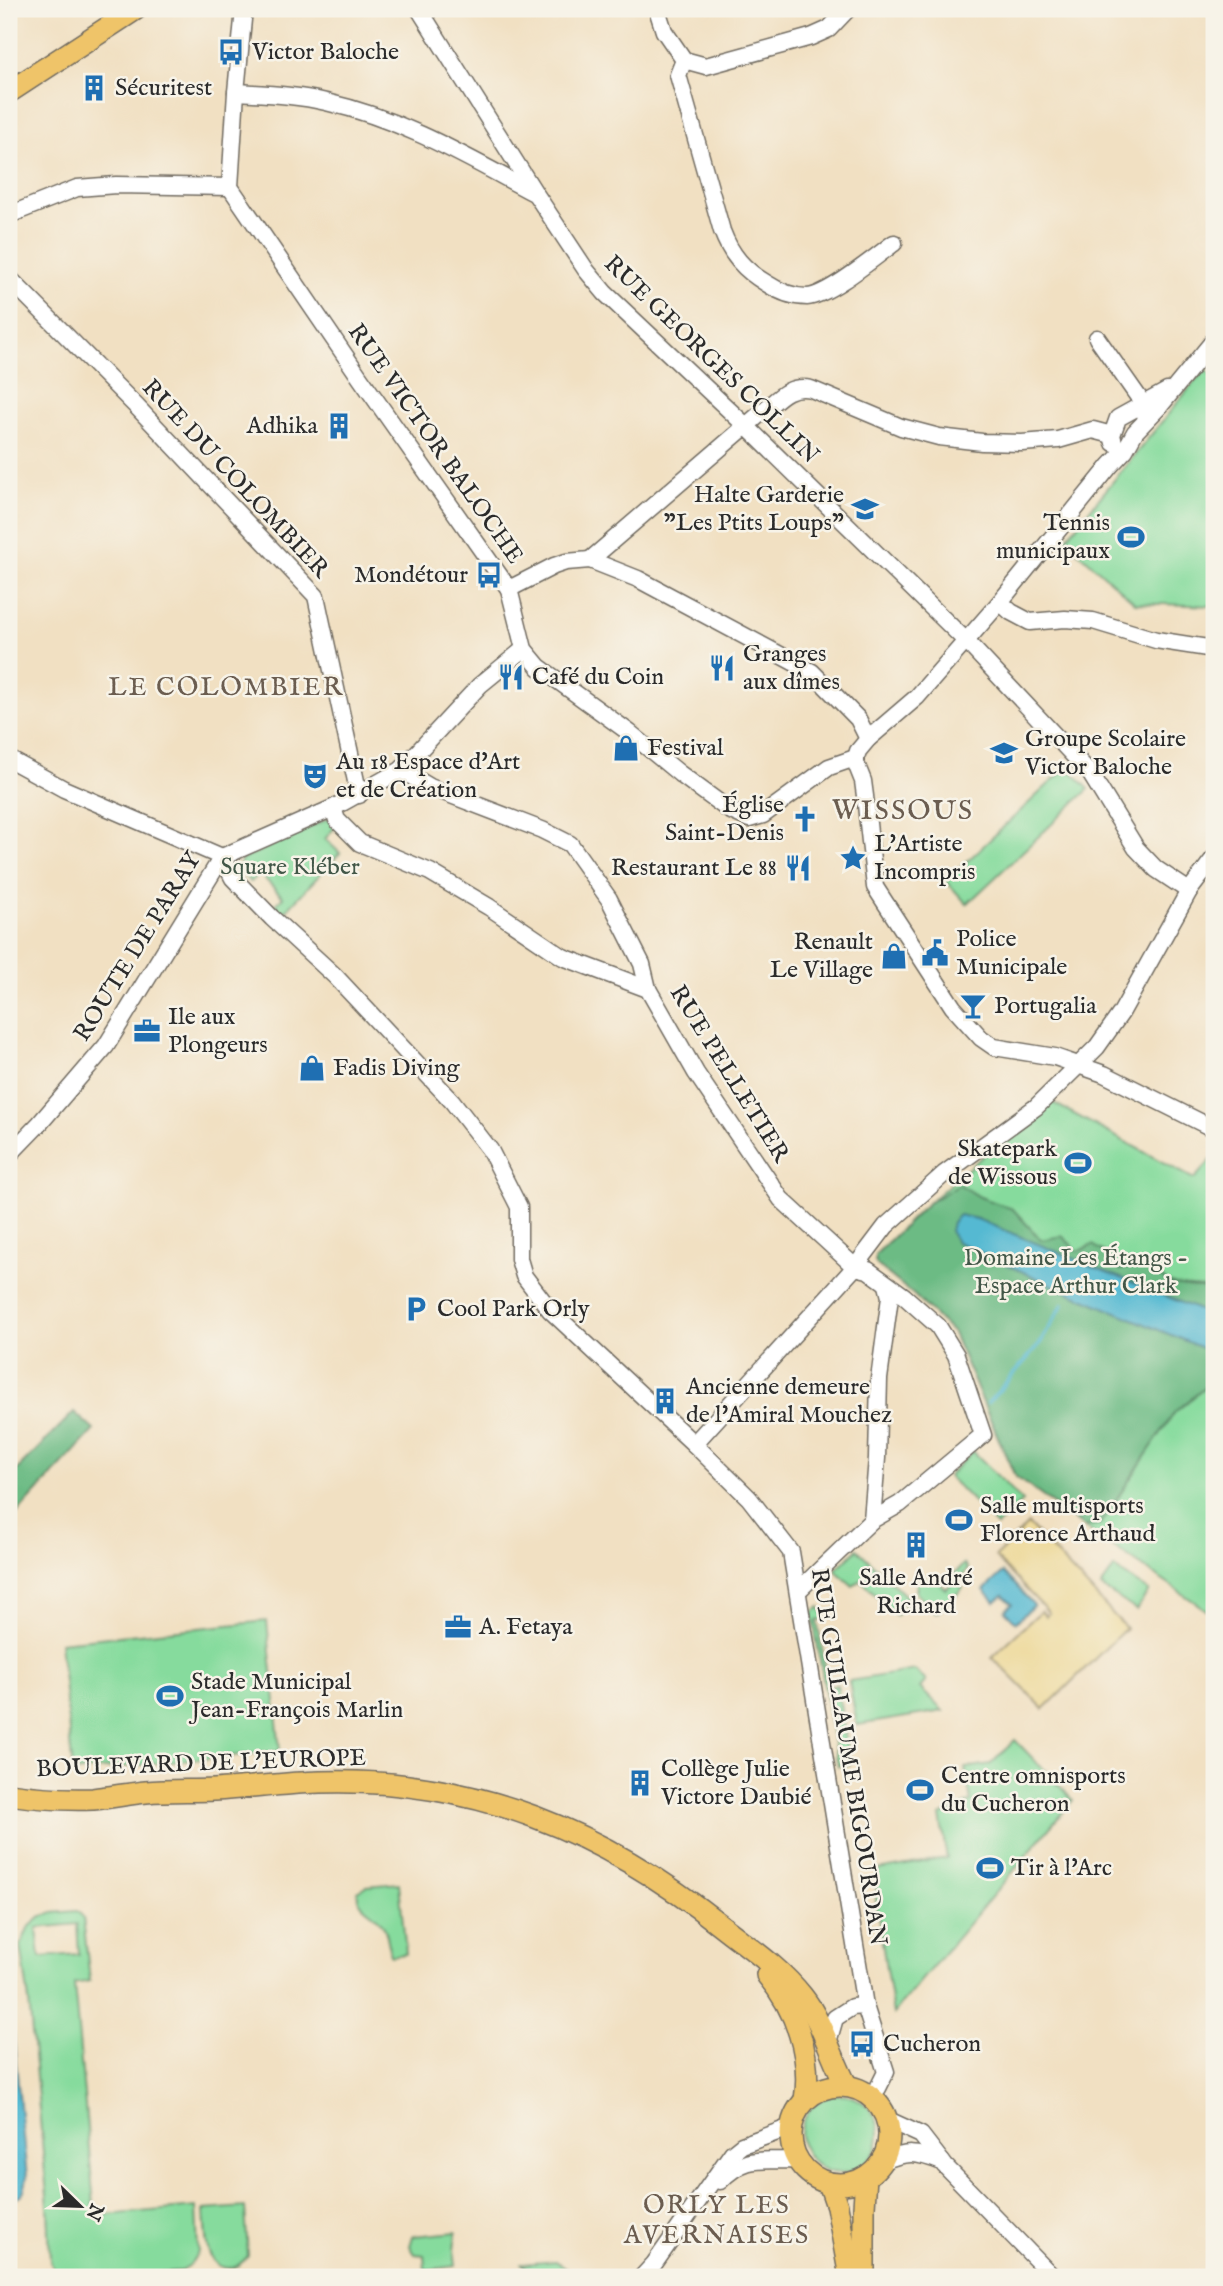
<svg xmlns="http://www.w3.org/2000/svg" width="1223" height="2286" font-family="'IM FELL English',serif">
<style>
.green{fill:#86db9d;stroke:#588364;stroke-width:2;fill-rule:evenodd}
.forest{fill:#6cbb84;stroke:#4c7358;stroke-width:2}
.sand{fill:#eeda9e;stroke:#8c8264;stroke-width:2}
.water{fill:#54b9d2;stroke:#40727e;stroke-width:2}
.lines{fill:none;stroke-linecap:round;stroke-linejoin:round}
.stream{stroke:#54b9d2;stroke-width:3.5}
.minor-casing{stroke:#706a60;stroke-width:19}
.major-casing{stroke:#706a60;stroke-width:24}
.minor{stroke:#fff;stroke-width:16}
.major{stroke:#efc469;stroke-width:21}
.labels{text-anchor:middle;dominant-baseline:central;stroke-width:5;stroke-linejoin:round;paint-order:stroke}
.poi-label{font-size:24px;fill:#2b2b2b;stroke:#f7f3e8;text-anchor:start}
.street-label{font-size:24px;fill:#2b2b2b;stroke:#f7f3e8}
.park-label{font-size:24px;fill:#425748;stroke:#f7f3e8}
.neighbourhood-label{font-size:26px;letter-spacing:2px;fill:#6b5d50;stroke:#f7f3e8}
.quarter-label{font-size:28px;letter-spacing:2px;fill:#6b5d50;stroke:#f7f3e8}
</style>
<rect width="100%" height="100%" fill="#f7f3e8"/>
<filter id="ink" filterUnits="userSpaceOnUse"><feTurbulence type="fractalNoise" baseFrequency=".0143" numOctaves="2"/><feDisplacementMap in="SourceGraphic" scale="14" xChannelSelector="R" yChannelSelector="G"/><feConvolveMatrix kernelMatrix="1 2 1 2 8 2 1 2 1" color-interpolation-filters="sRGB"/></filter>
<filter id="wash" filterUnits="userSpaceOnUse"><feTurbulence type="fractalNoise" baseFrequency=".00686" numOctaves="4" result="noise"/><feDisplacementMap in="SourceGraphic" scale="28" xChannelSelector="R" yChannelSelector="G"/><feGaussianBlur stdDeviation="1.57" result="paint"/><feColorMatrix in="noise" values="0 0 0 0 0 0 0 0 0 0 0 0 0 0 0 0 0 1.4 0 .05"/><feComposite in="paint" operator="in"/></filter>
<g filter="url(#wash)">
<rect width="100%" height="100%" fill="#f1e0c2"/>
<g class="green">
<polygon points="1205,369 1214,377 1214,606 1135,603 1065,540"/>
<polygon points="1067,767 1089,789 967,904 946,881"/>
<polygon points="329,818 336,826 325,839 340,853 280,917 272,909 283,897 260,874 250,882 239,870 241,860"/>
<polygon points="1048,1100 1194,1179 1214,1157 1214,1615 1100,1538 1015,1476 953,1333 914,1295 875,1263 875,1255 920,1210"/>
<polygon points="973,1451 1022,1501 997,1526 948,1476"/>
<polygon points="857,1549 910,1600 905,1606 901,1602 896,1606 900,1611 896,1615 861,1580 853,1586 835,1570"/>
<polygon points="964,1564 968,1569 957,1582 963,1588 938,1612 935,1612 916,1593 917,1583 924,1576 928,1582 933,1577 946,1589 951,1584 953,1575"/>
<polygon points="1114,1568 1149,1591 1136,1610 1101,1587"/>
<polygon points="820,1607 826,1619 817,1621 829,1687 837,1685 850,1764 838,1766 812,1613"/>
<polygon points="267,1621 280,1751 73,1772 60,1642"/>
<polygon points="915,1670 926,1681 920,1688 943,1711 857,1725 849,1681"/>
<polygon points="1015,1740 1073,1800 893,2014 876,1902 877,1870 947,1858 940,1816 971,1802 965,1768 991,1764"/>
<path d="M399 1883 406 1954 391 1956C389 1947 388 1936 384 1927 378 1912 355 1909 358 1891L367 1886Z"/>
<path d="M77 1911 83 1917 90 1981 74 1984 95 2216 196 2207 198 2252 190 2265 180 2271 116 2277H64L56 2272 50 2262 48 2206 29 2001 21 1945 28 1928 41 1917 52 1913ZM77 1924 79 1954 40 1957 37 1928Z"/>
<circle cx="840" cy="2134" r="39"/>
<path d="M245 2207 248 2256C243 2262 237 2268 229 2268 202 2268 206 2228 204 2210Z"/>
<polygon points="456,2232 454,2250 456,2266 425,2270 424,2255 415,2254 410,2246 413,2236"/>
<polygon points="556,2261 577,2277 536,2277 522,2264"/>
</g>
<g class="forest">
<path d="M959 1184 980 1197 1013 1209 1041 1240 1062 1236 1078 1251 1093 1245 1110 1256 1120 1270 1144 1263C1167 1284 1171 1287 1203 1288L1214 1301V1380L1175 1412 1100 1524 1084 1527 1015 1476 953 1333 914 1295 875 1263V1255L927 1204Z"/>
<polygon points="74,1412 94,1430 9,1522 9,1478"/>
</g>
<polygon class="sand" points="1028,1524 1126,1628 1044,1709 992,1657 1041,1611 1046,1616 1049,1613 995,1557"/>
<g class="water">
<polygon points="959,1215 977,1219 1214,1316 1214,1353 1063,1290 957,1242 950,1231 952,1222"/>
<polygon points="1003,1572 1034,1605 1016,1622 1005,1611 1012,1604 1003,1595 995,1602 984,1590"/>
<path d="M9 2024 13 2033 27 2177C25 2191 23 2197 9 2200Z"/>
</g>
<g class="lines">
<polyline class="stream" points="988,1403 1039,1345 1063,1304"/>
</g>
</g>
<g filter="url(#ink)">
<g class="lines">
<g class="minor-casing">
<g id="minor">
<polyline points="244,9 236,92 230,187 361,379 509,589 524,649 539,667 630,733 680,774 729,810 749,819 763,815 829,767 855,758"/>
<polyline points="419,9 535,193 586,270 605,293 746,426 966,641 1090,773 1136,848 1156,869 1189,891"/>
<polyline points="657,9 664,31 684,60 706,66 811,37 829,29 848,9"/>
<path d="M684 60 678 75 722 231C731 255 744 270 766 283 778 291 792 297 807 297 828 296 875 257 894 243"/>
<path d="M236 92C266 94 297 95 326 102 402 119 465 156 532 192"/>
<polyline points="9,215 77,188 116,185 230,187"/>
<polyline points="9,278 137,407 316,596 359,795"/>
<polyline points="1097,338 1144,405 1145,415"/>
<polyline points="1214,340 1160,406 1135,432 1125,450 1110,466 1000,602 917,697 868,739 858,751 855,761 863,781 865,796 875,887 953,1007 981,1038 994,1047 1055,1057 1104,1074 1214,1129"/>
<polyline points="1114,443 1112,435 1118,418 1167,391"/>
<path d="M590 560 761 413C778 399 788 384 811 389L901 427 939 437 982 442 1022 443 1058 440 1093 430 1112 435"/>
<polyline points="509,589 554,566 566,562 590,560 638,579 812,672 858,719 868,739"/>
<polyline points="1000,602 1011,612 1030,622 1065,619 1093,621 1156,640 1214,649"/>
<polyline points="9,759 64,789 222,857"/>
<polyline points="401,770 430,787 542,830 570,844 609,899 642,964 648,989"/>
<polyline points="333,808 337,820 360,843 430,872 489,907 563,957 648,989 696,1073 781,1199 855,1267 868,1270 904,1296 938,1326 956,1355 983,1435 900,1504 872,1520 799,1590"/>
<polyline points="222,857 233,878 272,918 335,976 452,1101 490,1150 519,1207 519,1259 524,1276 550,1310 694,1444 749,1498 791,1552 865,2006 886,2072 878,2088 868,2095"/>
<polyline points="222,857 333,808 401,770 480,685 524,649"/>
<polyline points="9,1155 40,1123 106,1046 222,857"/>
<polyline points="694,1444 855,1267 886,1226 944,1174 1036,1107 1097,1047 1121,1013 1189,891 1214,858"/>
<polyline points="872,1520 877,1458 879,1379 890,1297 887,1285"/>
<polyline points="827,2046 835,2018 852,2007 865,2006"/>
<polyline points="886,2119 921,2135 945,2166 1053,2277"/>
<path d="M881 2162C907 2151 916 2152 942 2162"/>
<path d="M720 2181C748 2153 762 2162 797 2160"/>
<polyline points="642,2277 654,2264 732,2153 742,2145 791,2127"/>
</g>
</g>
<g class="major-casing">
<g id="major">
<polyline points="9,92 136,9"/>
<path d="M9 1794C36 1798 65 1800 93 1799 111 1797 128 1794 146 1792 168 1790 191 1791 214 1790 250 1788 284 1783 320 1782 475 1777 604 1832 723 1927 751 1949 780 1968 802 1996 823 2022 831 2058 847 2086"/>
<path d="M767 1975C796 2009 812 2056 805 2100"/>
<circle cx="840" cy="2135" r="49"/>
<polyline points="829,2183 837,2206 850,2277"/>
<polyline points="864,2277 864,2207 866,2177"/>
</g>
</g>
<use href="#minor" class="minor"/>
<use href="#major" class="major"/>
</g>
</g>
<defs>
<g id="bus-bare" transform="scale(2.1)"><path d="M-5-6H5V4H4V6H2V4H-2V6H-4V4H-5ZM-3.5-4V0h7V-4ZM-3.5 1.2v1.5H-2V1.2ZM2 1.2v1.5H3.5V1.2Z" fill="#1f6fb2" stroke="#f7f3e8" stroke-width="2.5" paint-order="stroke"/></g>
<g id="building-bare" transform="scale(2.1)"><path d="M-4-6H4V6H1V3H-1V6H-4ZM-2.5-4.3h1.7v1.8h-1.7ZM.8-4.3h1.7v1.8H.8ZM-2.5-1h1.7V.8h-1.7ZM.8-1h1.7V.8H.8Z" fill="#1f6fb2" stroke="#f7f3e8" stroke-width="2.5" paint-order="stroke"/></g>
<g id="school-bare" transform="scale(2.1)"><path d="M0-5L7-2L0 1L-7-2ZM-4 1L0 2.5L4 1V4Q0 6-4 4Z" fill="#1f6fb2" stroke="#f7f3e8" stroke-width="2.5" paint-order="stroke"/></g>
<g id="stadium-bare" transform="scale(2.1)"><path d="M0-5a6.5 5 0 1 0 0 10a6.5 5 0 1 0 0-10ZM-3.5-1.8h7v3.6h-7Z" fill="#1f6fb2" stroke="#f7f3e8" stroke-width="2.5" paint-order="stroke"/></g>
<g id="restaurant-bare" transform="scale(2.1)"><path d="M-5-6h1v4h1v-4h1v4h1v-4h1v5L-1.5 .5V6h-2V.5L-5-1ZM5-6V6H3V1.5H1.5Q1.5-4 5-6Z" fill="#1f6fb2" stroke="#f7f3e8" stroke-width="2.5" paint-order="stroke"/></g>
<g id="shop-bare" transform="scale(2.1)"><path d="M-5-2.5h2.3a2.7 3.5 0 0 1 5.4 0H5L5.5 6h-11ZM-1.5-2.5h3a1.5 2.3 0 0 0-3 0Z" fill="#1f6fb2" stroke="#f7f3e8" stroke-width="2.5" paint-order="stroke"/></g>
<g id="theatre-bare" transform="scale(2.1)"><path d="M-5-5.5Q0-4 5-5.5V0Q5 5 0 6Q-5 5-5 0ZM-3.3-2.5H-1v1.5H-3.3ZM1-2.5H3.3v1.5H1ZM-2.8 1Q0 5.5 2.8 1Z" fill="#1f6fb2" stroke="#f7f3e8" stroke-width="2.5" paint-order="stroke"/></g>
<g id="church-bare" transform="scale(2.1)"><path d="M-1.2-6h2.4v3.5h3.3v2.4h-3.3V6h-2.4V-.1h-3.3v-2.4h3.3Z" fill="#1f6fb2" stroke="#f7f3e8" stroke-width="2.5" paint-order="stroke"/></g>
<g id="sight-bare" transform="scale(2.1)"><path d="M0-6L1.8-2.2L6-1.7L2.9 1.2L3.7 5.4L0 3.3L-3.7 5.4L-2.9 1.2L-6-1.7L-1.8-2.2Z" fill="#1f6fb2" stroke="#f7f3e8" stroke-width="2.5" paint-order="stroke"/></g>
<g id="civic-bare" transform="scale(2.1)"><path d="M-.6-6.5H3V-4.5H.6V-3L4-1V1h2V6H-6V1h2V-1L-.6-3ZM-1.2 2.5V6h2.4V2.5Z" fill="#1f6fb2" stroke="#f7f3e8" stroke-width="2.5" paint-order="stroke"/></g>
<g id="bar-bare" transform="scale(2.1)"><path d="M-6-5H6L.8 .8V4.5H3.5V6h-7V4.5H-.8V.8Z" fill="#1f6fb2" stroke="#f7f3e8" stroke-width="2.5" paint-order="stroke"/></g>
<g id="office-bare" transform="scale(2.1)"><path d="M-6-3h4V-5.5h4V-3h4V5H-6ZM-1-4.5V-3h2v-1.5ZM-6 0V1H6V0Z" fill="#1f6fb2" stroke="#f7f3e8" stroke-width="2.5" paint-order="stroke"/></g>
<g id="parking-bare" transform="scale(2.1)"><path d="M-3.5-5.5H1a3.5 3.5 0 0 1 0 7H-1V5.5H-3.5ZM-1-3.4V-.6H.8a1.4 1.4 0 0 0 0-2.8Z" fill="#1f6fb2" stroke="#f7f3e8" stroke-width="2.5" paint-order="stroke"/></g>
</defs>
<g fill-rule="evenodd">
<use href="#bus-bare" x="231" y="52"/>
<use href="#building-bare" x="94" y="88"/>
<use href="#building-bare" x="339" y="426"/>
<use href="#school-bare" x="865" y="509"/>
<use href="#stadium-bare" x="1131" y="537"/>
<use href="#bus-bare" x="489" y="575"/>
<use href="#restaurant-bare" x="722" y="668"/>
<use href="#restaurant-bare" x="511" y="677"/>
<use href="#shop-bare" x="626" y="748"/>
<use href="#school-bare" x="1004" y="753"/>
<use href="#theatre-bare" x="315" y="776"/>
<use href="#church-bare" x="805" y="819"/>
<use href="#sight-bare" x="853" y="858"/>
<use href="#restaurant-bare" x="798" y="868"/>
<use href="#civic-bare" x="935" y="953"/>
<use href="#shop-bare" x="894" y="956"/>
<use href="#bar-bare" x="973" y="1006"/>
<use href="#office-bare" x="147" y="1031"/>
<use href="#shop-bare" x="312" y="1068"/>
<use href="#stadium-bare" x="1078" y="1163"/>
<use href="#parking-bare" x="416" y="1309"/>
<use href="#building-bare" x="665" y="1401"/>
<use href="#stadium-bare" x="959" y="1520"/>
<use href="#building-bare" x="916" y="1545"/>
<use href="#office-bare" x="458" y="1627"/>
<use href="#stadium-bare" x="170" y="1696"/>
<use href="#building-bare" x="640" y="1783"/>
<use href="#stadium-bare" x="920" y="1790"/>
<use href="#stadium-bare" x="990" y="1868"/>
<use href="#bus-bare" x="862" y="2044"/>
</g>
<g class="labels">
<g class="poi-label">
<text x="252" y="52">Victor Baloche</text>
<text x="115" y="88">Sécuritest</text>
<text x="318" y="426" text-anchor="end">Adhika</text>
<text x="844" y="495" text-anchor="end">Halte Garderie<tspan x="844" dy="28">"Les Ptits Loups"</tspan></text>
<text x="1110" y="523" text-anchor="end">Tennis<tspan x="1110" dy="28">municipaux</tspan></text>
<text x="468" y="575" text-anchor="end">Mondétour</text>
<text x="743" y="654">Granges<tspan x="743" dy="28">aux dîmes</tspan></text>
<text x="532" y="677">Café du Coin</text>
<text x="1025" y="739">Groupe Scolaire<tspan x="1025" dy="28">Victor Baloche</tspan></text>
<text x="647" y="748">Festival</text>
<text x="336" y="762">Au 18 Espace d'Art<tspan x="336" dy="28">et de Création</tspan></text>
<text x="784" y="805" text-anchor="end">Église<tspan x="784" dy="28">Saint-Denis</tspan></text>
<text x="874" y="844">L'Artiste<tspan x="874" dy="28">Incompris</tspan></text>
<text x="777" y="868" text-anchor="end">Restaurant Le 88</text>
<text x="956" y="939">Police<tspan x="956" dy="28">Municipale</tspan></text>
<text x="873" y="942" text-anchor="end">Renault<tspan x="873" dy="28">Le Village</tspan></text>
<text x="994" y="1006">Portugalia</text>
<text x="168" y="1017">Ile aux<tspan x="168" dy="28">Plongeurs</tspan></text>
<text x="333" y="1068">Fadis Diving</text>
<text x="1057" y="1149" text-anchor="end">Skatepark<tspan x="1057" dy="28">de Wissous</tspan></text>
<text x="437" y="1309">Cool Park Orly</text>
<text x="686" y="1387">Ancienne demeure<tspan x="686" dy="28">de l'Amiral Mouchez</tspan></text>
<text x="980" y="1506">Salle multisports<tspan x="980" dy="28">Florence Arthaud</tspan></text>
<text x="916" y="1578" text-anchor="middle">Salle André<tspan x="916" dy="28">Richard</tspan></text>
<text x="479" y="1627">A. Fetaya</text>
<text x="191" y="1682">Stade Municipal<tspan x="191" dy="28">Jean-François Marlin</tspan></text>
<text x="661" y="1769">Collège Julie<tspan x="661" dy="28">Victore Daubié</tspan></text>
<text x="941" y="1776">Centre omnisports<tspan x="941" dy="28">du Cucheron</tspan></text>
<text x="1011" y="1868">Tir à l'Arc</text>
<text x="883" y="2044">Cucheron</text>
</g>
<g class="street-label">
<text transform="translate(711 360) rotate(44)">RUE GEORGES COLLIN</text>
<text transform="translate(435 444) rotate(55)">RUE VICTOR BALOCHE</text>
<text transform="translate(235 479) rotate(47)">RUE DU COLOMBIER</text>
<text transform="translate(138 947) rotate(-58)">ROUTE DE PARAY</text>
<text transform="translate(729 1074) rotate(58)">RUE PELLETIER</text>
<text transform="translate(848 1757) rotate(81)">RUE GUILLAUME BIGOURDAN</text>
<text transform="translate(201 1764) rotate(-2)">BOULEVARD DE L'EUROPE</text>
</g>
<g class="park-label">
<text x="290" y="867">Square Kléber</text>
<text x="1076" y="1258">Domaine Les Étangs -<tspan x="1076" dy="28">Espace Arthur Clark</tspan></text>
</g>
<g class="neighbourhood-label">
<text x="226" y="687">LE COLOMBIER</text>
<text x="717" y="2205">ORLY LES<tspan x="717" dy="30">AVERNAISES</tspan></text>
</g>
<g class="quarter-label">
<text x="903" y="811">WISSOUS</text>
</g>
</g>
<rect width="1223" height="2286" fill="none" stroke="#f7f3e8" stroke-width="35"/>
<g transform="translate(80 2206) rotate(113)" stroke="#f7f3e8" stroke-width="5" paint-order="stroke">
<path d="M0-5L12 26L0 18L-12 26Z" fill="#2b2b2b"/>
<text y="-10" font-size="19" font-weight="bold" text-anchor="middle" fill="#2b2b2b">N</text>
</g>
</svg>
